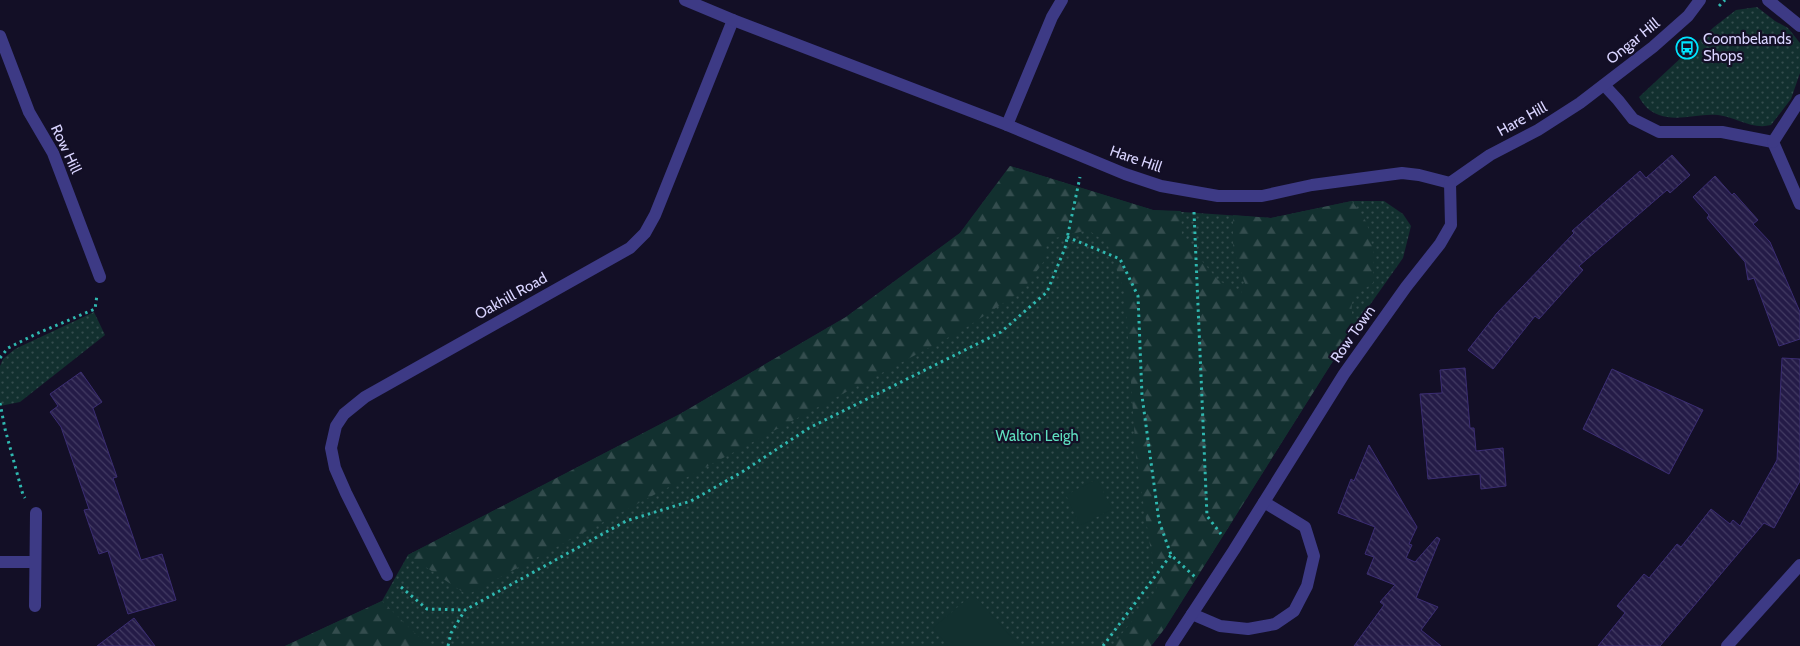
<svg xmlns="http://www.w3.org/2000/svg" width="1800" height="646" font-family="Cabin,sans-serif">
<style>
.grass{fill:url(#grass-dots)}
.forest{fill:url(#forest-firs)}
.garden{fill:#12302f}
.building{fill:url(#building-back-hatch);stroke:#3b2d73}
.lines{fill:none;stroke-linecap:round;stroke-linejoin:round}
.path{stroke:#2fb8b0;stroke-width:3;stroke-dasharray:2.5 4;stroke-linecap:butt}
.minor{stroke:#3d3a85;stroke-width:12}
.tertiary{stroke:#3d3a85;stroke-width:12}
.labels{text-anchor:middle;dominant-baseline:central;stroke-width:4.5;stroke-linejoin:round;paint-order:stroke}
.poi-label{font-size:15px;fill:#d9d4ff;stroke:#130f26;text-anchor:start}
.street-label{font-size:15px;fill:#d9d4ff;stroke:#130f26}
.park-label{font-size:15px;fill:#5fe0c0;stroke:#130f26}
</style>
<defs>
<pattern id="grass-dots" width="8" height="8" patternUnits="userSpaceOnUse" patternTransform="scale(1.25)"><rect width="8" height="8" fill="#12302f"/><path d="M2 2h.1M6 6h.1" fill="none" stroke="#344d4e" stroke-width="1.8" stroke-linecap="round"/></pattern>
<pattern id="forest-firs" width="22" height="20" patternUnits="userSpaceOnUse" patternTransform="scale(1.25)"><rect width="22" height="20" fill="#12302f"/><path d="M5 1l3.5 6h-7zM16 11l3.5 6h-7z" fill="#344d4e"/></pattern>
<pattern id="building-back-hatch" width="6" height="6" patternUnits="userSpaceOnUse" patternTransform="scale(1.25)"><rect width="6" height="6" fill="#241b47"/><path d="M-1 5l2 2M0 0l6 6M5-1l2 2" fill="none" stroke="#433b63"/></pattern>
</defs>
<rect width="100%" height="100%" fill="#130f26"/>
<g class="grass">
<path d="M1757 7 1775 21 1788 28 1800 43V73L1791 99 1771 125C1752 130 1736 117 1718 115 1698 113 1678 122 1659 115 1649 111 1644 106 1639 97L1714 27 1736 10Z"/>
<polygon points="1010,166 1153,210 1271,218 1352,201 1384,201 1403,214 1411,226 1403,258 1355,326 1165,628 1151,646 285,646 382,601 408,555 680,414 846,317 960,233"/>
<polygon points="94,312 105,335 20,402 0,406 0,366 3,359 15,349"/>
</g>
<g class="forest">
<path d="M1010 166 1153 210 1181 211 1182 237 1218 280 1241 293 1245 284 1233 248V215L1271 218 1352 201 1367 223 1374 254 1373 283C1351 298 1348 300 1355 326L1165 628 1151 646H1112L1157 590 1136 456 1125 293 1107 243 1088 230 1047 240 1045 260 1022 291 964 329 467 595 408 555 680 414 846 317 960 233Z"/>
<polygon points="382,601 428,646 285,646"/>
</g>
<g class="garden">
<polygon points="1097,479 1112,509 1080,526 1066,495"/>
<polygon points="973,594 1019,646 948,646 933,628"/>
</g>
<g class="building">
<polygon points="1672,155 1690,175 1670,193 1667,190 1579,266 1583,270 1539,319 1535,316 1493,369 1468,350 1497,313 1574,233 1572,231 1640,171 1646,178"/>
<polygon points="1715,176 1732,195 1734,193 1758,220 1753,224 1770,242 1800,312 1800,339 1779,346 1754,278 1748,280 1745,262 1707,218 1709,215 1693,197"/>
<polygon points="1782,358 1800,359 1800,481 1774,528 1764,523 1660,646 1598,646 1625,613 1617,606 1644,574 1649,578 1677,544 1681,547 1711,509 1730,524 1733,520 1740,526 1777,460"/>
<polygon points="1465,368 1470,428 1474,428 1476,451 1503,448 1506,486 1481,489 1480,474 1428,479 1420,394 1442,393 1440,370"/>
<polygon points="1612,369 1703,410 1669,474 1583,429"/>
<polygon points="81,372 102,402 93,408 117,477 113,478 141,560 162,554 176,600 128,614 108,551 99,554 84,510 89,509 61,427 50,412 58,406 50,394"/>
<polygon points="1369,445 1417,527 1409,544 1412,545 1406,558 1415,562 1437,537 1440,539 1416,598 1438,607 1421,630 1441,646 1354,646 1384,605 1380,602 1395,585 1367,574 1374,557 1365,554 1375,527 1338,513 1351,479 1354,481"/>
<polygon points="134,618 155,646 97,646"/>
</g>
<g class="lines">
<g class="path">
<polyline points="1719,6 1725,0"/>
<polyline points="1194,212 1207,516 1221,534"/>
<polyline points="1067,237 1120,259 1138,296 1142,396 1159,521 1171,555 1195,577"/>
<polyline points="0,358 8,348 36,334 95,309 97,295"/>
<polyline points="0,403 5,429 23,495 25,498"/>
<polyline points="401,587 427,609 465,610"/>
<polyline points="448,646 451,633 465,610 626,521 691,501 742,472 809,428 1001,332 1047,292 1065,248 1080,177"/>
<polyline points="1103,646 1171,555"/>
</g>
<g class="minor">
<polyline points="1768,0 1800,26"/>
<polyline points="0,36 29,112 53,153 100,277"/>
<polyline points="1604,85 1618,100 1633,119 1659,132 1722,132 1773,142"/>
<polyline points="1007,125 1052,17 1062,0"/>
<polyline points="1773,142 1800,204"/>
<polyline points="1773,142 1800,100"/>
<polyline points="0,562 35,562"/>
<polyline points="387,575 346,493 335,468 331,448 336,426 344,414 365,397 630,248 645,233 655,215 733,20"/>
<polyline points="35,606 36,513"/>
<polyline points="1192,614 1220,626 1248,629 1275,624 1294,611 1307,586 1314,556 1305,527 1264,502"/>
<polyline points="1727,646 1800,565"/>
</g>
<g class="tertiary">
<polyline points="685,0 733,20 1007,125 1125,174 1161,186 1218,196 1262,196 1312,185 1402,173 1419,175 1450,183 1490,155 1538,130 1580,103 1653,47 1688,16 1700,0"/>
<polyline points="1171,646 1234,550 1344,374 1406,287 1440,244 1451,225 1450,183"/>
</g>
</g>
<defs>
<g id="bus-ring" transform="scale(1.125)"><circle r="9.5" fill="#130f26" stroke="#00e5ff" stroke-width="1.5"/><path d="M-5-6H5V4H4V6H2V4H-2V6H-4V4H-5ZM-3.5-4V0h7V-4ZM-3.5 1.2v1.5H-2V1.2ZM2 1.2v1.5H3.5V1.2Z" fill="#00e5ff"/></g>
</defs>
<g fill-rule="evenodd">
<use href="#bus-ring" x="1687" y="48"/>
</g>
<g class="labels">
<g class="poi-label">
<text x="1703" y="39">Coombelands<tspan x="1703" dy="17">Shops</tspan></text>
</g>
<g class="street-label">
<text transform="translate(1633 41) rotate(-39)">Ongar Hill</text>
<text transform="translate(1522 119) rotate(-29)">Hare Hill</text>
<text transform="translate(66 149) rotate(65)">Row Hill</text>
<text transform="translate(1136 159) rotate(19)">Hare Hill</text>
<text transform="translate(511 296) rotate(-29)">Oakhill Road</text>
<text transform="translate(1353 334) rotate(-55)">Row Town</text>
</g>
<g class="park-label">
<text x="1037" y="436">Walton Leigh</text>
</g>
</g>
</svg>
